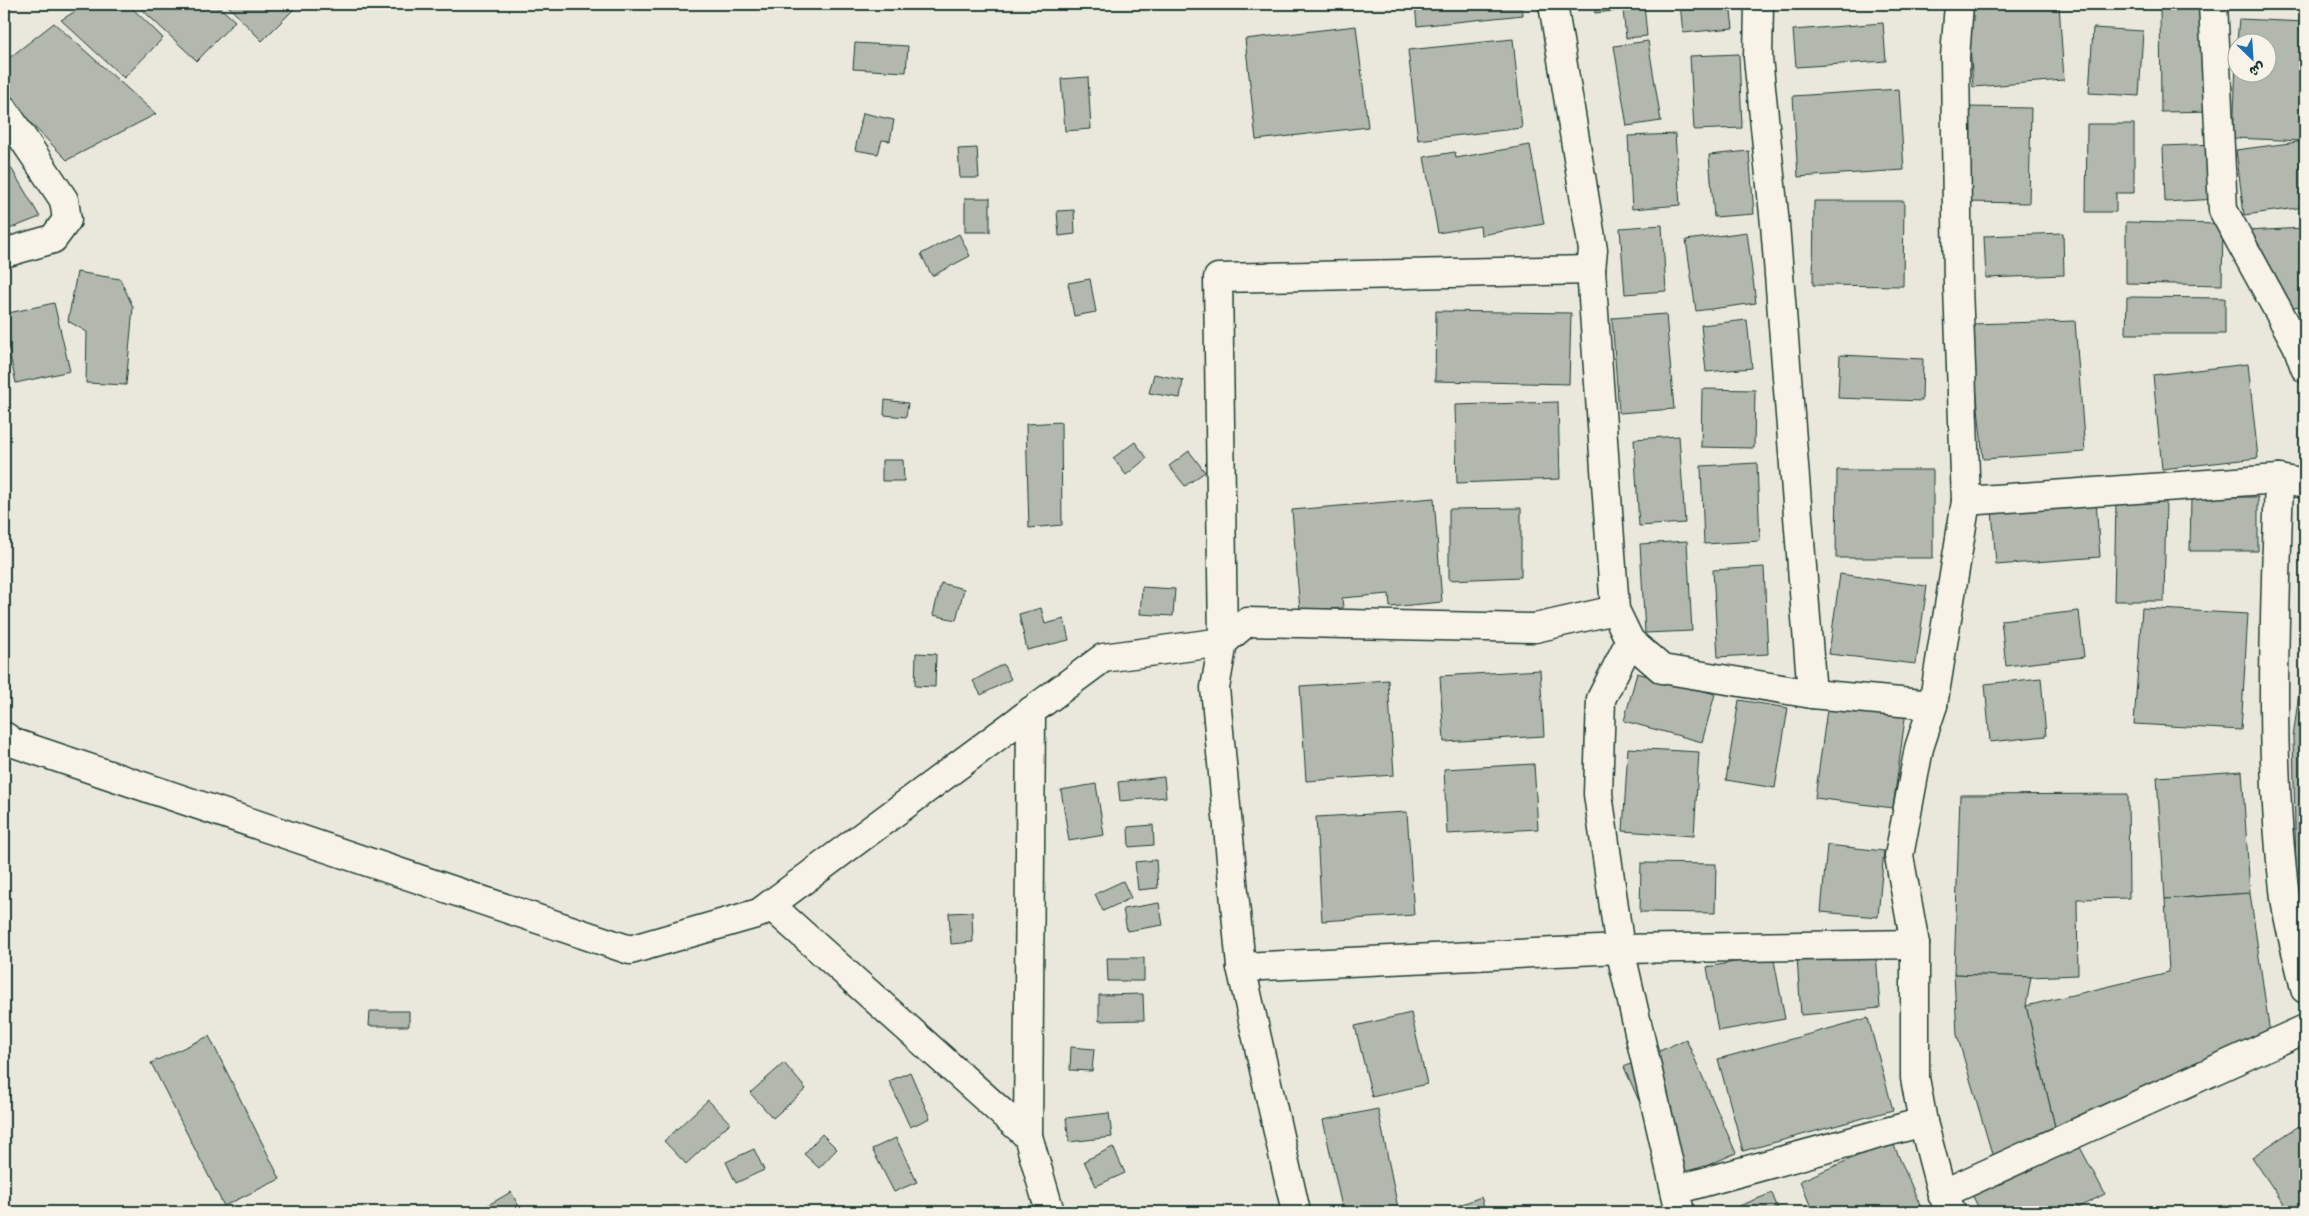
<svg xmlns="http://www.w3.org/2000/svg" width="2309" height="1216" font-family="Dekko,'Playpen Sans Arabic',sans-serif">
<style>
.building{fill:#b2b8ae;stroke:#1f3d34}
.lines{fill:none;stroke-linecap:round;stroke-linejoin:round}
.street-casing{stroke:#1f3d34;stroke-width:31}
.street{stroke:#f7f3e8;stroke-width:28}
</style>
<rect width="100%" height="100%" fill="#eae8dd"/>
<filter id="ink" filterUnits="userSpaceOnUse"><feTurbulence type="fractalNoise" baseFrequency=".02" numOctaves="2"/><feDisplacementMap in="SourceGraphic" scale="10" xChannelSelector="R" yChannelSelector="G"/><feConvolveMatrix kernelMatrix="1 2 1 2 8 2 1 2 1" color-interpolation-filters="sRGB"/></filter>
<g filter="url(#ink)">
<g class="building">
<polygon points="87,4 128,4 163,38 124,78 61,20"/>
<polygon points="136,4 216,4 235,21 197,61"/>
<polygon points="226,4 293,4 296,7 262,41"/>
<polygon points="863,4 892,4 892,10 863,6"/>
<polygon points="1415,4 1522,4 1523,15 1417,26"/>
<polygon points="1594,4 1644,4 1647,36 1626,38 1623,10 1595,13"/>
<polygon points="1680,4 1730,4 1733,28 1683,33"/>
<polygon points="1967,4 2059,4 2064,80 1973,87"/>
<polygon points="2160,4 2214,4 2215,111 2161,112"/>
<polygon points="2249,4 2305,4 2305,7"/>
<polygon points="2239,19 2305,22 2305,141 2233,138 2236,62 2236,72 2266,72 2266,42 2237,42"/>
<polygon points="54,23 156,114 67,160 4,96 4,62"/>
<polygon points="1883,23 1886,61 1796,67 1793,30"/>
<polygon points="1356,26 1368,127 1256,140 1245,39"/>
<polygon points="2093,28 2143,31 2139,96 2089,93"/>
<polygon points="1513,39 1522,128 1418,140 1408,50"/>
<polygon points="1648,41 1661,121 1627,126 1614,46"/>
<polygon points="855,43 908,46 906,72 853,69"/>
<polygon points="1739,54 1742,128 1694,130 1690,56"/>
<polygon points="1088,77 1091,129 1065,131 1061,79"/>
<polygon points="1899,89 1904,170 1798,177 1793,96"/>
<polygon points="1967,107 2031,108 2029,203 1965,202"/>
<polygon points="863,113 894,120 890,141 882,140 878,154 855,150"/>
<polygon points="2087,124 2134,124 2134,193 2116,193 2116,212 2086,212"/>
<polygon points="1675,134 1680,205 1632,209 1628,136"/>
<polygon points="2305,141 2305,207 2244,215 2236,150"/>
<polygon points="2215,144 2217,199 2165,202 2163,146"/>
<polygon points="1530,145 1544,224 1481,235 1480,226 1438,233 1424,157 1455,152 1456,158"/>
<polygon points="977,148 979,178 960,178 958,149"/>
<polygon points="1749,151 1754,214 1714,217 1709,155"/>
<polygon points="4,156 40,217 4,231"/>
<rect x="965" y="198" width="25" height="34"/>
<polygon points="1814,201 1904,201 1903,286 1813,285"/>
<polygon points="1074,210 1075,234 1059,236 1057,211"/>
<polygon points="2126,222 2223,224 2222,285 2126,283"/>
<polygon points="1662,225 1666,291 1625,294 1620,228"/>
<polygon points="2305,228 2305,306 2277,308 2246,231"/>
<polygon points="1747,232 1756,303 1696,311 1686,240"/>
<polygon points="2063,233 2064,275 1986,278 1984,236"/>
<polygon points="959,234 970,256 932,276 921,254"/>
<polygon points="77,272 120,279 133,307 126,385 86,383 87,332 68,321"/>
<polygon points="1090,279 1096,312 1074,316 1068,283"/>
<polygon points="2127,297 2225,298 2225,334 2126,334"/>
<polygon points="54,303 70,371 16,383 4,328 4,314"/>
<polygon points="1436,311 1571,313 1569,384 1435,381"/>
<polygon points="1666,314 1674,409 1619,413 1612,318"/>
<polygon points="1747,320 1752,368 1706,372 1701,325"/>
<polygon points="2075,321 2085,452 1983,459 1970,324"/>
<polygon points="1840,355 1923,359 1922,401 1838,398"/>
<polygon points="2248,364 2258,458 2162,469 2153,375"/>
<polygon points="1154,374 1183,380 1180,398 1149,393"/>
<polygon points="1702,389 1755,390 1754,448 1701,447"/>
<polygon points="885,400 908,403 906,417 884,415"/>
<polygon points="1558,402 1560,479 1457,483 1455,405"/>
<polygon points="1061,422 1062,525 1029,528 1026,424"/>
<polygon points="1679,436 1685,523 1639,526 1634,439"/>
<polygon points="1135,442 1147,458 1126,475 1113,458"/>
<polygon points="1189,451 1205,472 1185,486 1169,466"/>
<polygon points="882,460 903,460 904,481 882,481"/>
<polygon points="1757,463 1760,541 1704,544 1701,466"/>
<polygon points="1837,470 1933,470 1933,558 1836,558"/>
<polygon points="2191,497 2258,497 2258,551 2190,551"/>
<polygon points="1434,498 1442,602 1390,607 1389,594 1342,598 1343,608 1300,611 1292,510"/>
<polygon points="2096,501 2100,557 1996,565 1992,509"/>
<polygon points="2116,501 2166,501 2164,601 2114,601"/>
<polygon points="1521,508 1521,577 1449,580 1449,509"/>
<polygon points="1687,541 1692,631 1645,633 1640,544"/>
<polygon points="1764,567 1768,654 1718,657 1713,570"/>
<polygon points="1840,574 1927,586 1916,664 1829,654"/>
<polygon points="941,583 964,589 956,620 933,615"/>
<polygon points="1142,587 1175,589 1173,616 1140,614"/>
<polygon points="1041,608 1045,624 1064,619 1069,640 1027,650 1019,614"/>
<polygon points="2142,608 2248,614 2241,730 2134,724"/>
<polygon points="2079,611 2084,657 2006,666 2001,620"/>
<polygon points="916,653 936,654 935,687 915,686"/>
<polygon points="1003,664 1011,679 981,695 973,681"/>
<polygon points="1540,670 1544,736 1444,742 1440,676"/>
<polygon points="1637,673 1715,694 1702,742 1624,721"/>
<polygon points="2301,677 2305,678 2305,871 2296,873 2293,738"/>
<polygon points="2041,678 2046,736 1990,742 1985,684"/>
<polygon points="1388,680 1394,775 1306,781 1300,686"/>
<polygon points="1739,700 1788,708 1775,788 1726,780"/>
<polygon points="1828,702 1906,711 1893,808 1815,798"/>
<polygon points="1628,748 1699,752 1694,836 1623,831"/>
<polygon points="1534,764 1538,829 1447,834 1444,769"/>
<polygon points="2242,771 2250,893 2165,899 2157,777"/>
<polygon points="1164,777 1166,797 1120,801 1118,782"/>
<polygon points="1096,784 1104,835 1069,841 1061,790"/>
<polygon points="2128,794 2129,898 2077,899 2078,975 2031,977 1954,974 1960,795"/>
<polygon points="1407,812 1414,915 1322,921 1316,817"/>
<polygon points="1153,825 1154,845 1129,847 1128,827"/>
<polygon points="1827,845 1884,851 1878,917 1821,912"/>
<polygon points="1156,860 1158,888 1138,890 1135,862"/>
<polygon points="1641,863 1716,864 1715,913 1640,912"/>
<polygon points="1123,881 1131,898 1103,911 1095,894"/>
<polygon points="2250,893 2271,1041 2056,1131 2026,1006 2169,972 2165,899"/>
<polygon points="1159,903 1163,925 1127,931 1123,909"/>
<polygon points="972,912 973,942 951,944 949,913"/>
<polygon points="1876,952 1880,1008 1801,1015 1797,958"/>
<polygon points="1773,955 1785,1019 1718,1031 1707,967"/>
<polygon points="1107,958 1144,958 1144,981 1108,981"/>
<polygon points="1954,974 2031,977 2026,1006 2056,1131 1993,1157 1957,1035"/>
<polygon points="1143,994 1144,1020 1099,1021 1099,995"/>
<polygon points="370,1011 409,1011 409,1026 369,1026"/>
<polygon points="1411,1013 1427,1084 1372,1097 1355,1026"/>
<polygon points="1868,1018 1893,1110 1743,1151 1718,1059"/>
<polygon points="209,1036 280,1179 224,1206 151,1063"/>
<polygon points="1686,1039 1736,1153 1674,1180 1624,1067"/>
<polygon points="1071,1047 1094,1049 1092,1071 1070,1070"/>
<polygon points="784,1063 806,1089 773,1118 750,1093"/>
<polygon points="910,1072 930,1118 910,1127 889,1081"/>
<polygon points="708,1100 730,1123 686,1164 664,1141"/>
<polygon points="1378,1109 1398,1208 1377,1212 1343,1212 1323,1120"/>
<polygon points="1109,1113 1112,1137 1069,1142 1066,1118"/>
<polygon points="2305,1122 2305,1212 2289,1212 2252,1157"/>
<polygon points="822,1134 837,1149 819,1168 804,1154"/>
<polygon points="2074,1136 2105,1194 2069,1212 1981,1212 1970,1191"/>
<polygon points="896,1138 917,1182 894,1192 872,1149"/>
<polygon points="1892,1141 1923,1212 1813,1212 1800,1181"/>
<polygon points="1113,1147 1125,1173 1096,1186 1084,1161"/>
<polygon points="754,1149 764,1170 736,1183 726,1162"/>
<polygon points="511,1192 522,1212 486,1212 483,1208"/>
<polygon points="1772,1193 1779,1212 1724,1212"/>
<polygon points="1481,1197 1486,1212 1441,1212"/>
<polygon points="2100,1206 2103,1212 2088,1212"/>
</g>
<g class="lines">
<g class="street-casing">
<g id="street">
<polyline points="1553,4 1593,250 1591,270 1615,610 1630,641 1662,669 1812,694 1933,705"/>
<polyline points="1759,4 1758,58 1775,224 1812,694"/>
<polyline points="2213,4 2223,210 2297,345 2305,368"/>
<polyline points="4,110 64,200 67,220 53,239 4,253"/>
<path d="M2279 479C2275 616 2268 753 2284 889 2287 922 2298 956 2305 989"/>
<polyline points="1966,501 2279,479 2305,484"/>
<polyline points="1630,641 1601,699 1598,794 1620,949 1680,1212"/>
<polyline points="1031,711 1028,1136 1050,1212"/>
<polyline points="4,736 14,743 630,950 759,913 1103,658 1223,642 1218,278 1591,270"/>
<polyline points="770,905 1028,1136"/>
<polyline points="1241,967 1620,949 1915,944"/>
<polyline points="1675,1190 1923,1122"/>
<polyline points="1942,1194 2305,1029"/>
<polyline points="1296,1212 1241,967 1215,688 1223,642 1247,622 1535,628 1615,610"/>
<polyline points="1952,1212 1942,1194 1923,1122 1915,1078 1915,944 1899,856 1919,748 1933,705 1966,501 1958,287 1955,57 1959,4"/>
</g>
</g>
<use href="#street" class="street"/>
</g>
</g>
<rect width="2309" height="1216" fill="none" stroke="#f7f3e8" stroke-width="20"/>
<rect x="10" y="10" width="2289" height="1196" fill="none" stroke="#1f3d34" stroke-width="2" filter="url(#ink)"/>
<g transform="translate(2252 58) rotate(155)"><circle r="24" fill="#f7f3e8" stroke="#a1aaa0"/>
<path d="M0-4L9 19L0 12L-9 19Z" fill="#1f6fb2"/>
<text y="-8" font-size="14" font-weight="bold" text-anchor="middle" fill="#1f3d34">ش</text>
</g>
</svg>
